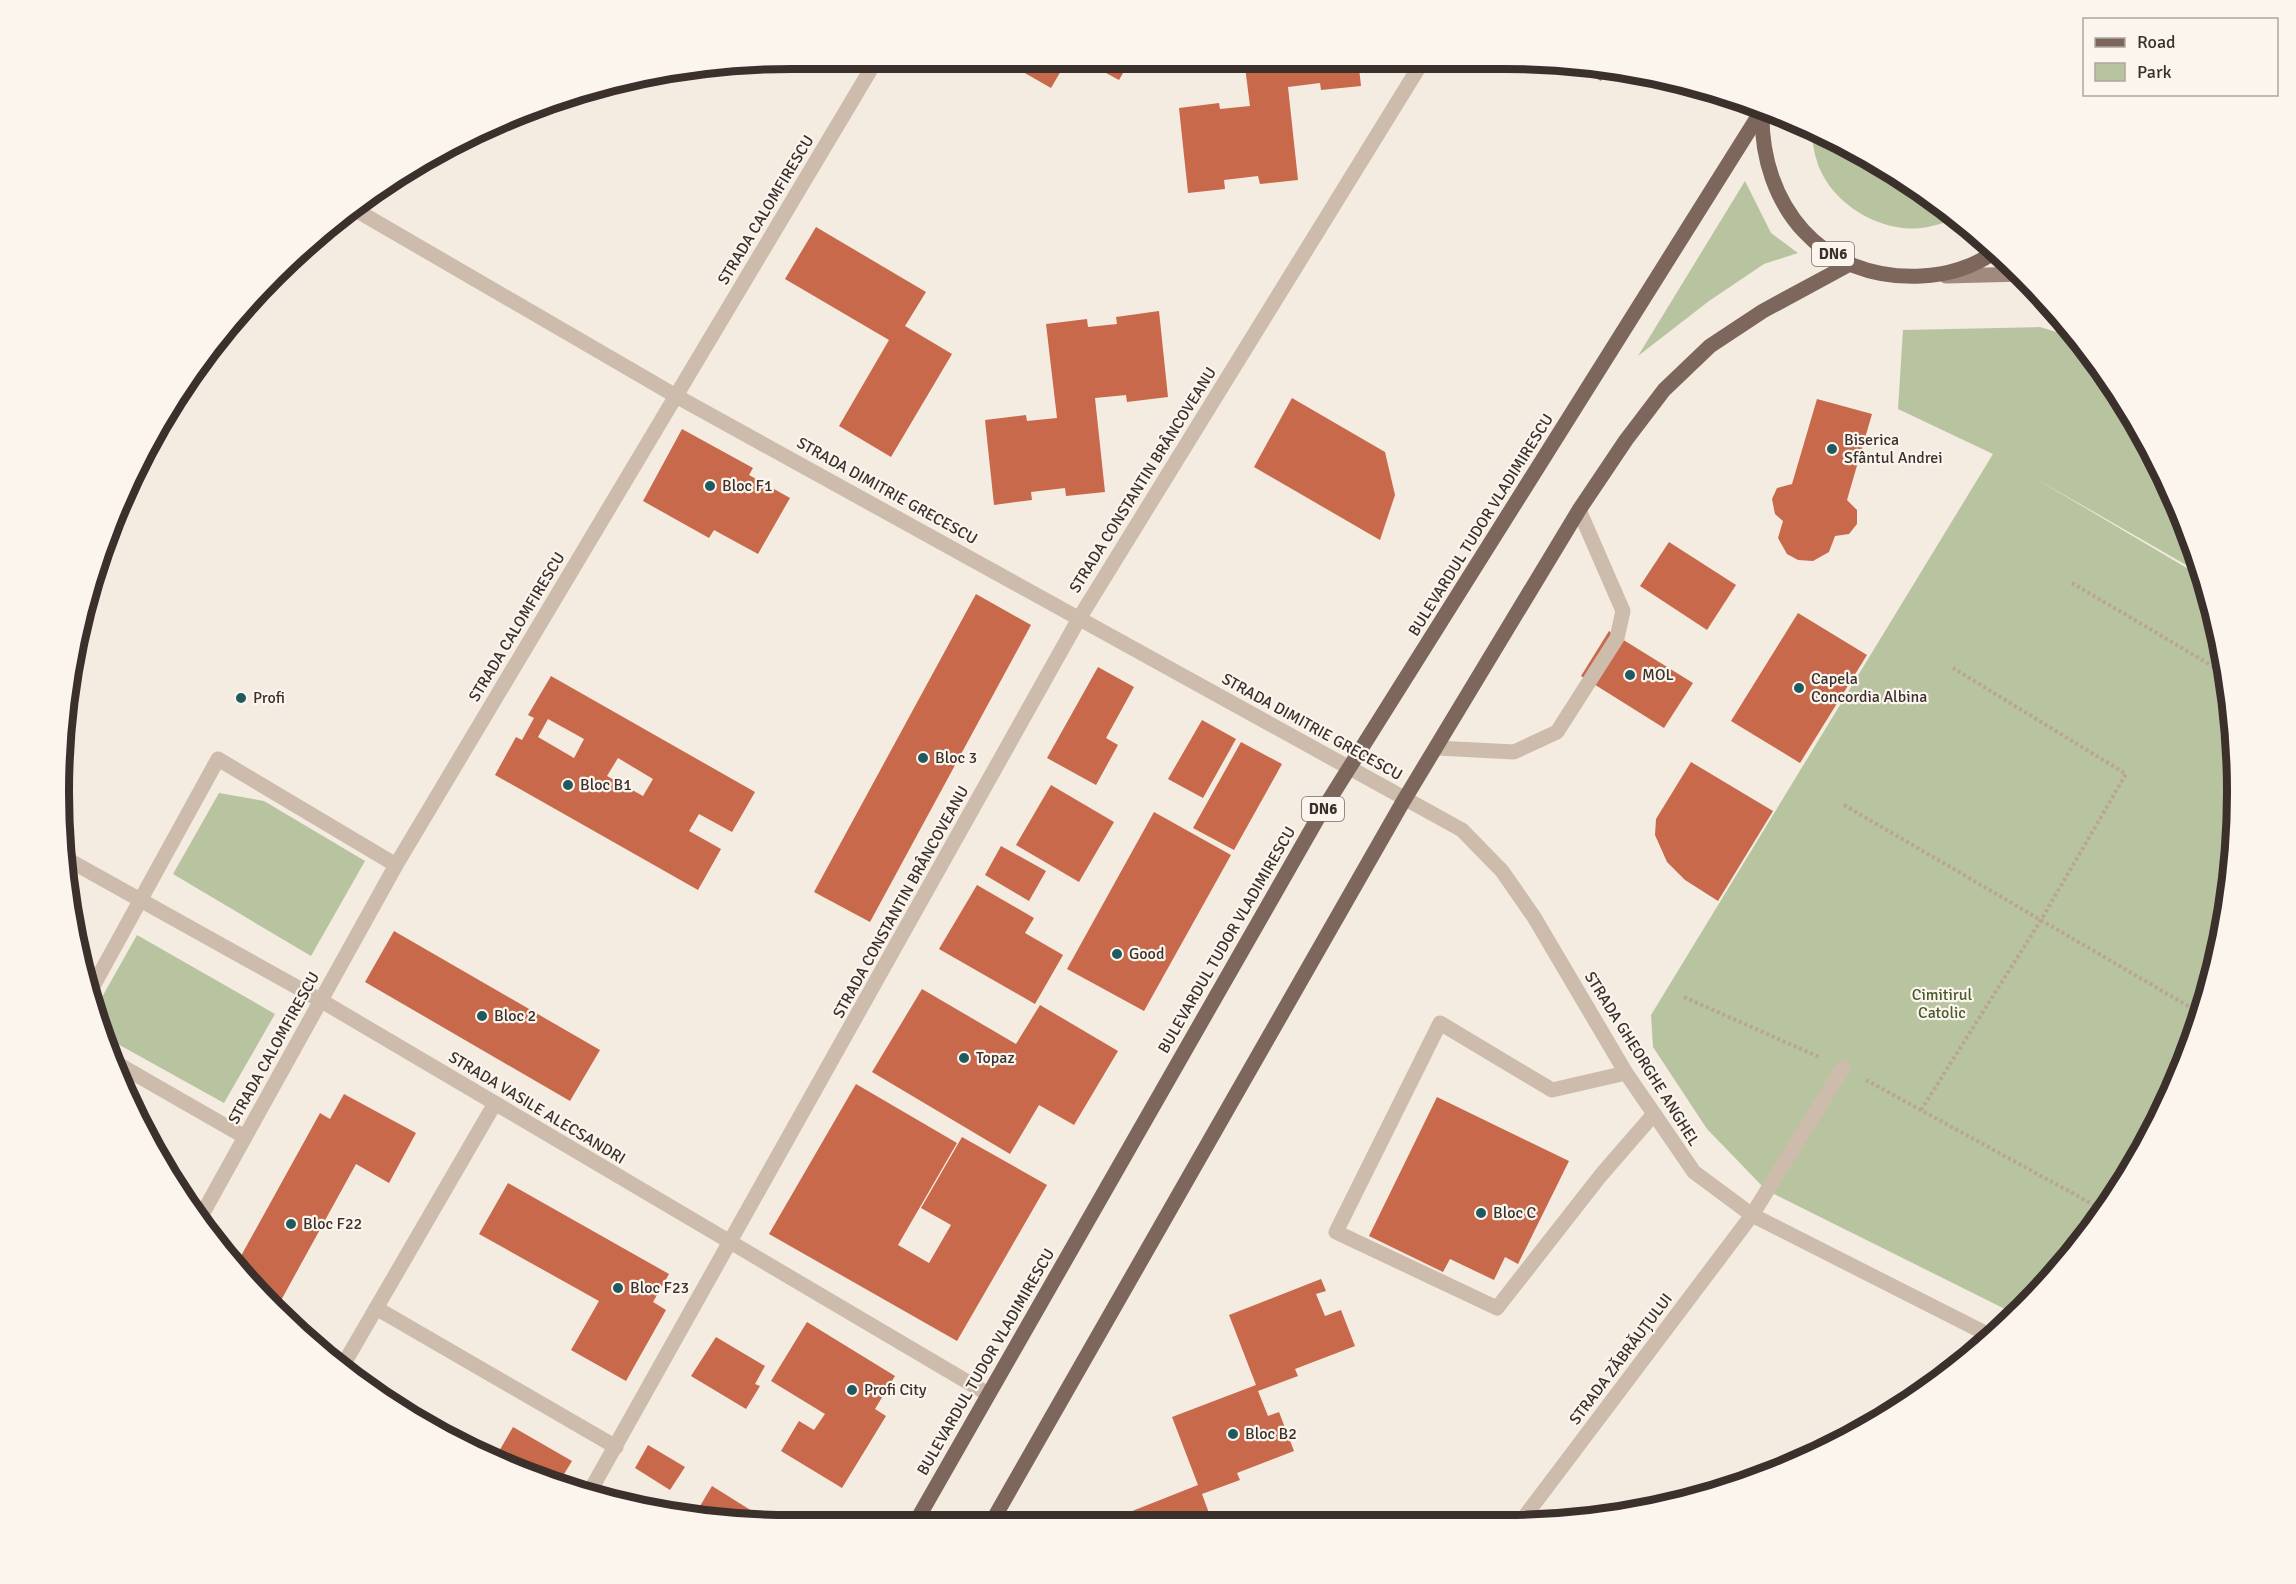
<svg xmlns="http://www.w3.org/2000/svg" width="2296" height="1584" font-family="Signika,sans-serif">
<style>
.green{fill:#b8c4a0}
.building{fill:#c8694b;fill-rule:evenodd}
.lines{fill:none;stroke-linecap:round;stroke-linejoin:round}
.path{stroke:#b9a596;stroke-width:4;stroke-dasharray:3 3;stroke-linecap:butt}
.service{stroke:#cdbbac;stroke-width:15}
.minor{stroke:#cdbbac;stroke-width:15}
.secondary{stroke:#a18a7d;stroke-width:15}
.primary{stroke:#7d675c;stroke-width:15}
.poi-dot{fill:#1f5a5e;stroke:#fbf5ee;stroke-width:2}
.labels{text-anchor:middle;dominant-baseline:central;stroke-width:4.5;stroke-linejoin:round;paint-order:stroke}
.shield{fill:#fbf5ee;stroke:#756b66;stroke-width:1.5}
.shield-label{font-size:15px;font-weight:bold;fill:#3b302b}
.street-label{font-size:16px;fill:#3b302b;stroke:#fbf5ee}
.poi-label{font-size:16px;fill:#3b302b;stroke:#fbf5ee;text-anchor:start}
.park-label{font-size:16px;fill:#4a5a2e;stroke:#fbf5ee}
.rim{fill:none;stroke:#3b302b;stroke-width:8}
</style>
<rect width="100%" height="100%" fill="#f4ebe1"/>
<g class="green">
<path d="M1811 130 1870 157 1953 220C1943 223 1931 227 1921 228 1878 233 1827 201 1816 158 1813 149 1813 139 1811 130Z"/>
<polygon points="1745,181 1771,233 1798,253 1764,264 1709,301 1638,356"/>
<polygon points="2040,327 2076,338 2114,385 2182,512 2200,573 2033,477 2202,577 2223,649 2237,792 2223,935 2182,1073 2114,1200 2017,1315 1766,1190 1707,1129 1653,1047 1651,1015 1993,454 1898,409 1903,330"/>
<polygon points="219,793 264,801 365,861 311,956 173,874"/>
<polygon points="137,935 275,1014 224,1103 107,1038 97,1006"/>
</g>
<g class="building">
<polygon points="1000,59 1068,59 1051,88"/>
<polygon points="1080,59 1131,59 1119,80"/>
<polygon points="1244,59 1358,59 1361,86 1321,90 1320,83 1288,87 1298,180 1260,184 1258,176 1224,180 1225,189 1188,193 1179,108 1219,103 1220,109 1250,106"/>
<polygon points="1571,65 1592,67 1608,69 1601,81"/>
<polygon points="816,227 926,292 905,326 952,354 891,457 839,426 889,340 785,279"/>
<polygon points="1159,311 1168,397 1127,402 1126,395 1095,398 1105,492 1066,496 1065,488 1031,492 1032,500 994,505 985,420 1026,415 1027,421 1057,418 1046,324 1087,319 1088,327 1117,324 1116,317"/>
<polygon points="1292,398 1385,452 1395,495 1380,540 1254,467"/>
<polygon points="1817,399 1872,414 1847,500 1857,510 1857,524 1849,534 1835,536 1829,552 1813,561 1798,560 1787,554 1778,538 1783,521 1775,514 1772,499 1777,488 1792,484"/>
<polygon points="682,429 753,468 749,475 790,498 758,554 714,530 709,538 643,501"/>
<polygon points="1669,542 1736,585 1707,630 1640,586"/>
<polygon points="976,594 1031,625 870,922 814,892"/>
<polygon points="1798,613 1867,655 1800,763 1731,721"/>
<polygon points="1609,631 1693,683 1664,728 1581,676"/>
<polygon points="1098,667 1134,687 1106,738 1118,745 1096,785 1047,758"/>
<path d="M551 676 755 792 732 832 699 814 689 831 721 849 698 890 495 775 516 737 522 740 534 718 528 715ZM548 719 584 739 574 758 538 737ZM618 758 653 779 643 796 607 776Z"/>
<polygon points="1202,720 1236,739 1203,798 1168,779"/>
<polygon points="1241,742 1282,764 1234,850 1193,828"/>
<polygon points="1691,762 1773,811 1718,901 1685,880 1667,862 1655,835 1656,819"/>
<polygon points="1051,785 1114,822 1079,882 1016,845"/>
<polygon points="1154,812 1231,855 1144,1011 1067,969"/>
<polygon points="1001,846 1046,871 1029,901 985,875"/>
<polygon points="977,885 1034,918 1025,933 1063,955 1035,1004 939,949"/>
<polygon points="394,931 600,1050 570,1101 365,982"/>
<polygon points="922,989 1016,1044 1040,1005 1118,1051 1074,1125 1039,1105 1010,1154 872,1072"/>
<polygon points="856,1084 957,1143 898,1245 929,1263 951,1225 921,1208 962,1137 1047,1185 957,1341 769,1234"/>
<polygon points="344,1094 416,1133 389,1183 356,1164 279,1304 259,1294 236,1265 320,1113 330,1119"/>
<polygon points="1437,1097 1569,1161 1518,1264 1505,1257 1494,1280 1450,1259 1443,1272 1369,1236"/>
<polygon points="508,1183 669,1274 653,1302 666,1310 626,1381 571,1350 599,1301 479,1234"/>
<polygon points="1321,1279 1326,1291 1316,1294 1325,1316 1341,1310 1355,1346 1295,1369 1298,1376 1258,1391 1268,1416 1279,1412 1294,1451 1237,1473 1240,1480 1202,1494 1213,1524 1224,1519 1226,1525 1114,1525 1112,1519 1198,1485 1172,1417 1256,1385 1229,1315"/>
<polygon points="807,1322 895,1376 875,1409 886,1416 842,1488 781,1451 799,1421 814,1430 825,1414 771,1381"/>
<polygon points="716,1337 765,1366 755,1384 760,1386 746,1409 691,1376"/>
<polygon points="513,1427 572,1461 558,1484 511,1470 494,1460"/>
<polygon points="648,1445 685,1467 670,1490 635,1468"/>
<polygon points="712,1486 773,1524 694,1516"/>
</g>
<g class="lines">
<g class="path">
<polyline points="2072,583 2226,674"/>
<polyline points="1844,805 2200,1013"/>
<polyline points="1684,997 1819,1057"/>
<polyline points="1866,1080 2105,1211"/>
<polyline points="1921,1110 2041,920 2126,774 1953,668"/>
</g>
<g class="service">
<polyline points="1437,748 1514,752 1557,732 1617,638 1623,611 1579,510"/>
<polyline points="91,990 218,759 396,865"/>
<polyline points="116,1063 245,1137"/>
<polyline points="1626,1073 1552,1090 1440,1023 1336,1232 1497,1308 1601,1175 1654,1114"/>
<polyline points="1752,1215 1843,1068"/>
<polyline points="376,1308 616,1447"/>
<polyline points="342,1367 494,1105"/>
</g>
<g class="minor">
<polyline points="354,209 676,396 1462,830 1502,871 1534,917 1626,1073 1694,1172 1752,1215 1991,1336"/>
<polyline points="65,858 320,1000 988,1394"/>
<polyline points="199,1220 396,865 877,59"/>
<polyline points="589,1493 1080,617 1424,59"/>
<polyline points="1519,1524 1752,1215"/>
</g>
<polyline class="secondary" points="1946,276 2024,274"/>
<g class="primary">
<path d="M1762 111C1760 206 1822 281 1921 276 1947 275 1974 267 1994 252"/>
<polyline points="914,1525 1319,816 1762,110"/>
<polyline points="990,1525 1404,800 1579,510 1626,440 1664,390 1710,346 1763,311 1850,264"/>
</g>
</g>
<g class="poi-dot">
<circle cx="1832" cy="449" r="6"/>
<circle cx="710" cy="486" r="6"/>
<circle cx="1630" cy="675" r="6"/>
<circle cx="1799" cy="688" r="6"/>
<circle cx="241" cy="698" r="6"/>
<circle cx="923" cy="758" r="6"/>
<circle cx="568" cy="785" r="6"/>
<circle cx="1117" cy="954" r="6"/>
<circle cx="482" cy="1016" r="6"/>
<circle cx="964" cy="1058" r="6"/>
<circle cx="1481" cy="1213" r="6"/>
<circle cx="291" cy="1224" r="6"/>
<circle cx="618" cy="1288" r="6"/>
<circle cx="852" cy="1390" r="6"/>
<circle cx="1233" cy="1434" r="6"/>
</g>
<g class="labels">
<g class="shield">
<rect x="1812" y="242" width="42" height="24" rx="4.5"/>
<rect x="1302" y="797" width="42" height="24" rx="4.5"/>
</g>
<g class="shield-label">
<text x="1833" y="254">DN6</text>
<text x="1323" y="809">DN6</text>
</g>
<g class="street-label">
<text transform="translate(766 210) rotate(-59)">STRADA CALOMFIRESCU</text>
<text transform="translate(1143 480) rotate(-58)">STRADA CONSTANTIN BRÂNCOVEANU</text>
<text transform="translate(887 491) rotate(29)">STRADA DIMITRIE GRECESCU</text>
<text transform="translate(1481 525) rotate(-58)">BULEVARDUL TUDOR VLADIMIRESCU</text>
<text transform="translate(517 627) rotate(-59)">STRADA CALOMFIRESCU</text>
<text transform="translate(1312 727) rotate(29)">STRADA DIMITRIE GRECESCU</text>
<text transform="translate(901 902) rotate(-61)">STRADA CONSTANTIN BRÂNCOVEANU</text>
<text transform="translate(1227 940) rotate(-60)">BULEVARDUL TUDOR VLADIMIRESCU</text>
<text transform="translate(274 1048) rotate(-61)">STRADA CALOMFIRESCU</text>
<text transform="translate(1642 1059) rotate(58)">STRADA GHEORGHE ANGHEL</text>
<text transform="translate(537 1108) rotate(31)">STRADA VASILE ALECSANDRI</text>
<text transform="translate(1621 1359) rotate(-53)">STRADA ZĂBRĂUȚULUI</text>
<text transform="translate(986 1362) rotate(-60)">BULEVARDUL TUDOR VLADIMIRESCU</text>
</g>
<g class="poi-label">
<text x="1844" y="440">Biserica<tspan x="1844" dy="18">Sfântul Andrei</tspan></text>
<text x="722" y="486">Bloc F1</text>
<text x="1642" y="675">MOL</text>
<text x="1811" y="679">Capela<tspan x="1811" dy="18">Concordia Albina</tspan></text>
<text x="253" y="698">Profi</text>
<text x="935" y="758">Bloc 3</text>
<text x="580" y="785">Bloc B1</text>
<text x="1129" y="954">Good</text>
<text x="494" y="1016">Bloc 2</text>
<text x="976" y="1058">Topaz</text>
<text x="1493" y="1213">Bloc C</text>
<text x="303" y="1224">Bloc F22</text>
<text x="630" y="1288">Bloc F23</text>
<text x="864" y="1390">Profi City</text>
<text x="1245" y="1434">Bloc B2</text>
</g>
<g class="park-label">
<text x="1942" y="995">Cimitirul<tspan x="1942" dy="18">Catolic</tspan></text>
</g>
</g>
<path d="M0 0H2296V1584H0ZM792 69H1504A723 723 0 0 1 2227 792V792A723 723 0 0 1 1504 1515H792A723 723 0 0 1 69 792V792A723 723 0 0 1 792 69Z" fill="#fbf5ee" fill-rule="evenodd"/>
<path class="rim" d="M792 69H1504A723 723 0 0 1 2227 792V792A723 723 0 0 1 1504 1515H792A723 723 0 0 1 69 792V792A723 723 0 0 1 792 69Z"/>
<rect x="2083" y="18" width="195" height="78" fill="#fbf5ee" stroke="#aea6a0" stroke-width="1.5"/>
<rect x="2095" y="38" width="30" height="9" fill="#7d675c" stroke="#aea6a0" stroke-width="1.5"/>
<text x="2137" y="48" font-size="18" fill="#3b302b">Road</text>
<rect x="2095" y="63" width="30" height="18" fill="#b8c4a0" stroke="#aea6a0" stroke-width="1.5"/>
<text x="2137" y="78" font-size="18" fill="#3b302b">Park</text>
</svg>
